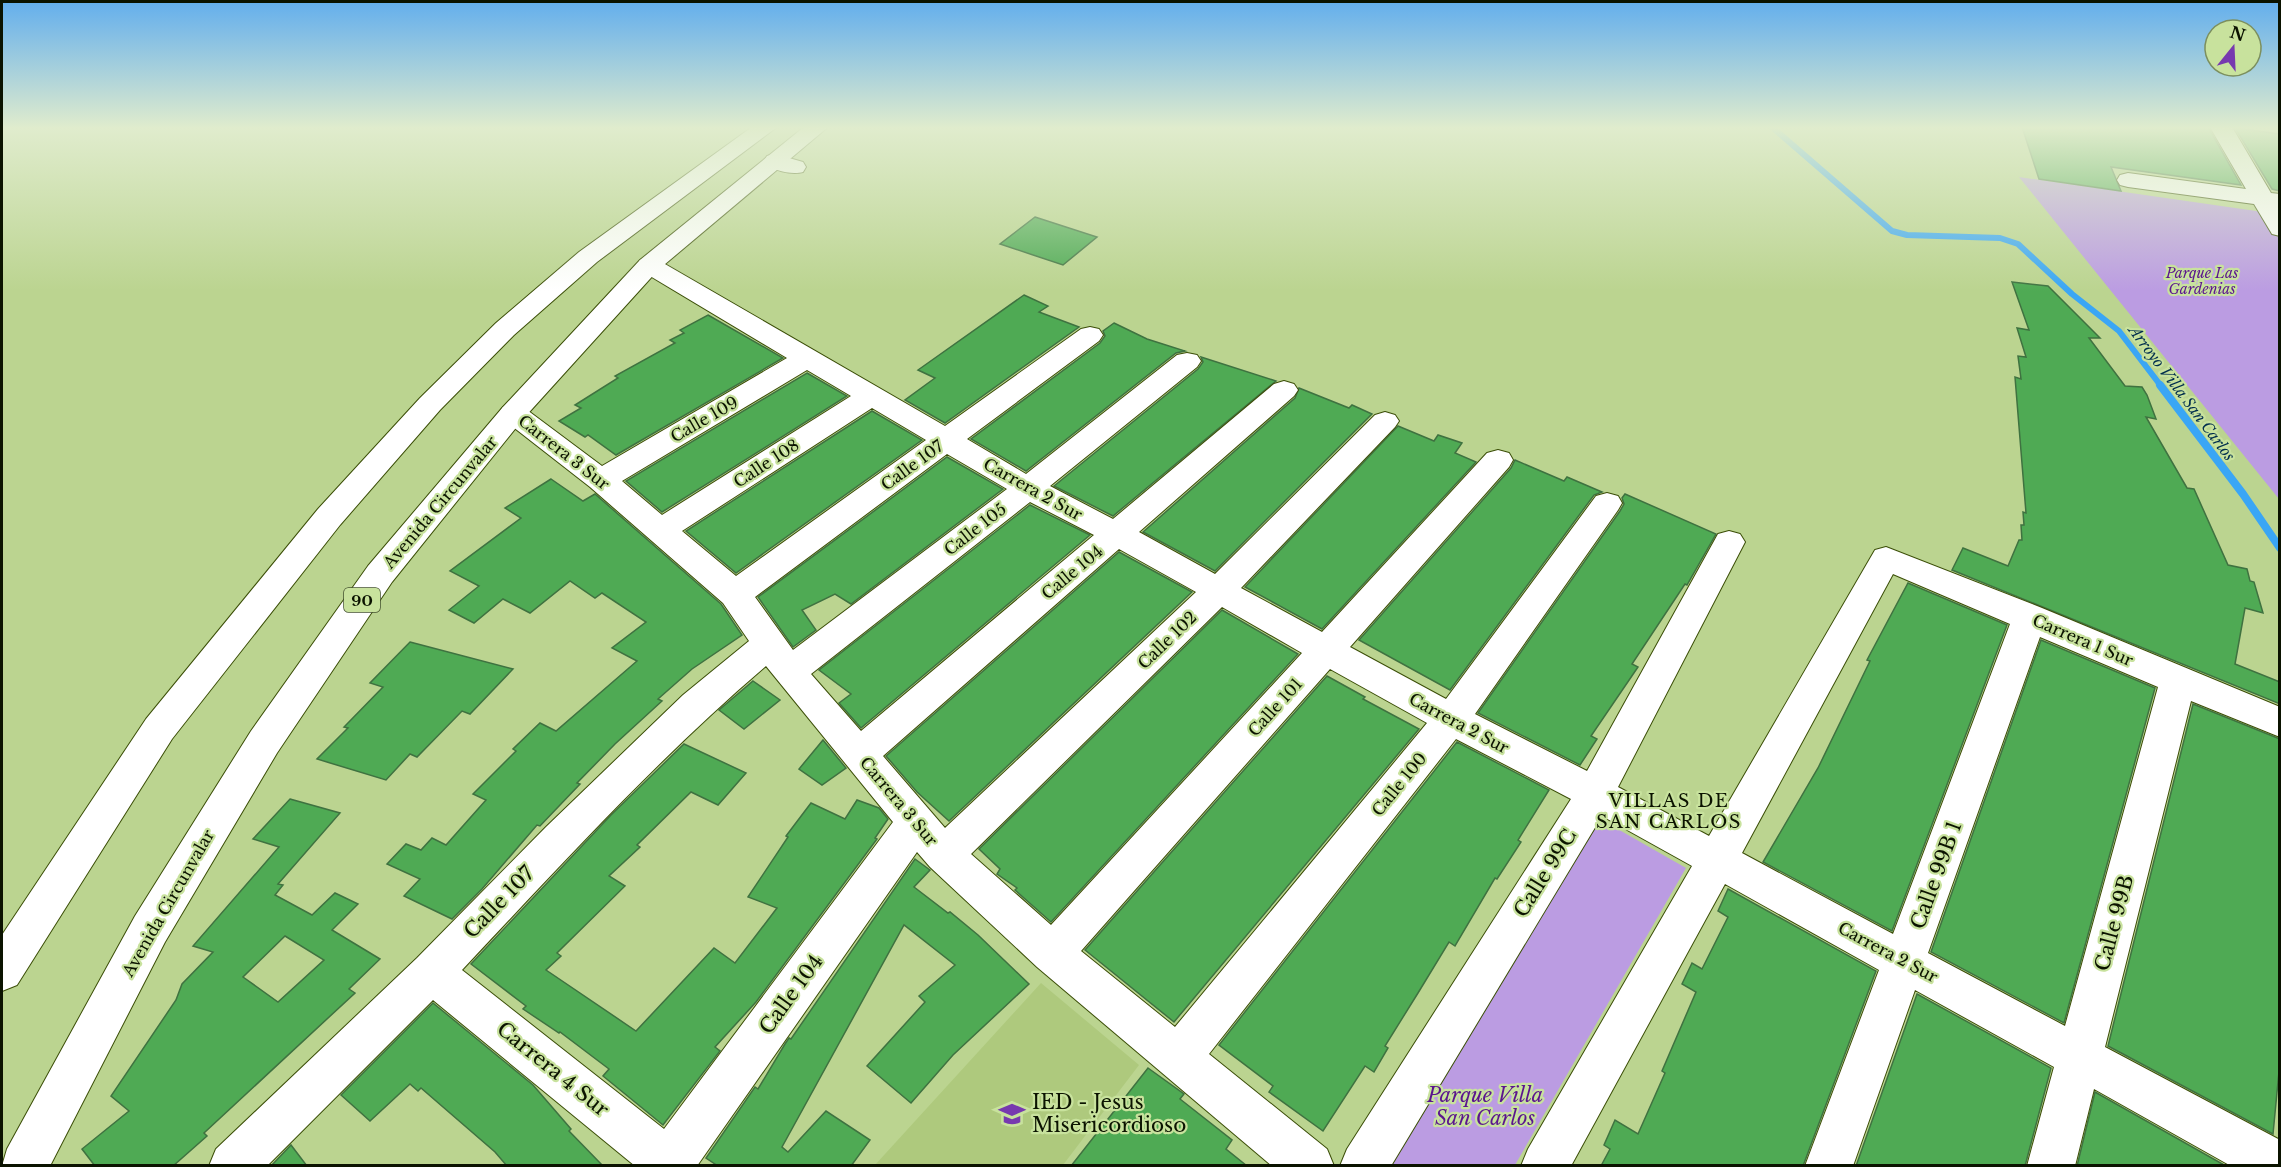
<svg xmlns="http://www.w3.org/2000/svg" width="2281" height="1167" font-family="'Libre Baskerville',serif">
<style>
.built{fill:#aec97d}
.green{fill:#bb9ce2}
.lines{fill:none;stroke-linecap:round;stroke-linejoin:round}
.stream-far1{stroke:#3aa6f5;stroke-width:6}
.stream{stroke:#3aa6f5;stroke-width:8}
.building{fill:#4faa54;stroke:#3f7240;stroke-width:1.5;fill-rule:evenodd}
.minor-casing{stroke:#3b4e07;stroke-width:2}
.highway-casing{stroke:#3b4e07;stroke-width:2}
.minor{fill:#fff;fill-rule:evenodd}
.highway{fill:#fff;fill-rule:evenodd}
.labels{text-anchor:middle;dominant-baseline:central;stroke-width:4.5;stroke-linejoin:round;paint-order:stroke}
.far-park-label{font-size:14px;font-style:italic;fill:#5b158e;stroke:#c8e29d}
.far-water-label{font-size:15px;font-style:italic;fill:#012e4d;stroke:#c8e29d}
.shield{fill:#c8e29d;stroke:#44512f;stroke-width:1.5}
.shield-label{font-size:15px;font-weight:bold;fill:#0b1300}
.street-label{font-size:16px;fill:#0b1300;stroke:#c8e29d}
.neighbourhood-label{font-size:18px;letter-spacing:1.5px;fill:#0b1300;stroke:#c8e29d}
.near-street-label{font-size:20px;fill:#0b1300;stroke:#c8e29d}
.near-park-label{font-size:20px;font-style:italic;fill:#5b158e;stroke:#c8e29d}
.near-poi-label{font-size:20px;fill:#0b1300;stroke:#c8e29d;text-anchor:start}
</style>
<rect width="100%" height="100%" fill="#bbd490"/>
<polygon class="built" points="1041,983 1139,1065 1063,1165 875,1165"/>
<g class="green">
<polygon points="2019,177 2263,212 2279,239 2279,499"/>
<polygon points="1600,819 1686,868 1515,1165 1383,1166"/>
</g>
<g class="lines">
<polyline class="stream-far1" points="1772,127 1892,231 1907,235 2000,238 2018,244 2072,294 2119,331 2161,386"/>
<polyline class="stream" points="2160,385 2243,494 2280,548"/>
</g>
<g class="building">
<polygon points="2022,127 2208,127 2241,185 2111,167 2121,191 2039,179"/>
<polygon points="2235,128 2280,134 2280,191 2272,189"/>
<polygon points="1035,217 1097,237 1063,265 1000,244"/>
<polygon points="2012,282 2048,286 2100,338 2089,338 2125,386 2142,387 2147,395 2156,419 2146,417 2187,488 2194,489 2228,565 2247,569 2250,581 2254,582 2263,613 2245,608 2235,664 2280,682 2280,704 1952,570 1963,548 2008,566 2019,540 2022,540 2021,525 2024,525 2023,512 2026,513 2015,377 2021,379 2018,356 2026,357 2017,328 2029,330"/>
<polygon points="1024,295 1048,306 1039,312 1079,327 945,423 905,400 935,378 918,370"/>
<polygon points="708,315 783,358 616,455 588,435 585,437 559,421 581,408 575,405 618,378 615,376 675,343 670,340 684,333 680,330"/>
<polygon points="1114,323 1147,339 1185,351 1176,353 1026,471 971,439 1100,343 1105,336 1103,331"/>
<polygon points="1201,357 1276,381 1113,516 1054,486 1198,369 1203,362"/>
<polygon points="807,373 847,396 662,512 626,481"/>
<polygon points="1299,388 1349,408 1352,405 1372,414 1215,571 1143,532 1295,398"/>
<polygon points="872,411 922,440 736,573 686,531"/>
<polygon points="1398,426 1434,441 1438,435 1462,443 1455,453 1476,462 1322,629 1245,587"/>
<polygon points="947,457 1003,489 851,604 835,594 802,610 816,630 793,647 758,597"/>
<polygon points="1515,460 1564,481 1567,477 1602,492 1594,495 1450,690 1359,640 1511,468"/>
<polygon points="551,479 583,501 595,494 721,604 742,635 692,669 658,699 662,701 615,744 577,783 580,784 540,826 537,825 482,889 452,919 404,896 420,879 387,864 406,844 421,850 432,838 446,845 486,800 473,794 516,751 513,749 540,723 556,731 637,661 612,648 646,622 602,593 595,598 570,581 530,613 503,599 474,623 449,610 479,586 450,571 521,518 505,508"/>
<polygon points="1625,494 1716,534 1687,585 1685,584 1632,664 1638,667 1591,736 1597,739 1580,765 1478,713 1620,511 1624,504 1622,498"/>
<polygon points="1030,505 1090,535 861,728 839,703 851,694 819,670"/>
<polygon points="1119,552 1192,592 949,821 917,792 886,756"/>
<polygon points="1908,583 2007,625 1892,931 1763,862 1818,768 1870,661 1867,660"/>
<polygon points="1222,610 1298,654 1051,922 1015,890 1017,888 997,874 1000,869 979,849"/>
<polygon points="2041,640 2155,688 2064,1023 1931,952"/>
<polygon points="410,642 513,669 470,714 462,711 417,757 410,754 386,780 317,759 348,728 344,727 383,687 370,683"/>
<polygon points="1327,676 1365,697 1363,699 1419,729 1174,1022 1085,950"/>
<polygon points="753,681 780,700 744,729 719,710"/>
<polygon points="2193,704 2280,739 2280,1061 2273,1134 2108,1046"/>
<polygon points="823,740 846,768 822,785 799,769"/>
<polygon points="1457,742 1549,790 1518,840 1521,842 1497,879 1495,878 1455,946 1449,942 1418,993 1385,1046 1388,1048 1374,1072 1365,1066 1323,1131 1269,1092 1273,1086 1219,1045"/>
<polygon points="684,744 746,773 718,805 691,792 637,845 640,847 609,876 625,886 557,953 561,956 546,970 636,1031 714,948 735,963 777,908 748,897 788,837 786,836 811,803 845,819 857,800 879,808 888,819 875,838 877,839 756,1002 715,1047 720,1051 663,1125 603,1076 609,1069 560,1032 559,1033 523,1009 526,1006 471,964 611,815"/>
<path d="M290 799 340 813 278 884 283 885 275 895 312 915 335 893 358 904 332 930 380 959 349 989 355 993 204 1133 207 1136 173 1166H95L82 1149 129 1111 111 1096 176 1000 182 984 213 952 193 946 279 847 253 839ZM285 936 324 960 278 1002 243 977Z"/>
<polygon points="915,859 930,870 914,887 948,913 950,912 978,935 1029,984 953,1055 911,1103 867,1066 925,1002 919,996 955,965 904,925 782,1147 788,1152 826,1111 870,1140 851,1166 718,1166 706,1158 755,1087 758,1089 785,1044 789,1038 791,1039"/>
<polygon points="1728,889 1876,971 1803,1166 1601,1166 1610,1149 1604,1145 1615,1120 1638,1134 1665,1073 1662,1071 1696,992 1682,984 1692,963 1702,969 1728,917 1718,911"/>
<polygon points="1917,994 2051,1068 2025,1166 1856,1166"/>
<polygon points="433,1003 533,1085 571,1129 569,1131 603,1166 507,1166 495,1152 421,1088 418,1091 410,1084 370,1121 341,1095"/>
<polygon points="1148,1068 1184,1094 1180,1099 1232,1140 1226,1149 1247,1166 1071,1166"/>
<polygon points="2095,1092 2226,1166 2077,1166"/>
<polygon points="291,1145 307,1166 271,1166"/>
</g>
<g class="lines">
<g class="minor-casing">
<g id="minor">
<polygon points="2210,127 2232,127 2271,193 2280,194 2280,236 2272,234 2254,204 2128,187 2120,185 2117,180 2120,175 2128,173 2246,189"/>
<path d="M775 154 803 162 806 167 803 172C792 175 771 171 764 161L767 156Z"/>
<path d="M649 258 658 260 945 426 1081 329 1090 327 1099 329 1103 335 1099 341 967 439 1026 474 1177 355 1187 353 1197 355 1201 361 1197 367 1050 486 1113 519 1274 384 1284 381 1294 384 1298 390 1294 396 1139 532 1215 574 1375 415 1385 412 1395 415 1399 421 1395 427 1241 588 1322 632 1487 453 1498 450 1509 453 1513 460 1509 467 1350 647 1446 699 1596 496 1607 493 1618 496 1622 503 1618 510 1475 714 1587 771 1718 534 1729 531 1740 534 1745 542 1618 787 1709 836 1875 550 1886 547 2042 608 2280 707V737L2191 701 2105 1047 2280 1140V1166H2231L2094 1089 2075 1166H2027L2054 1067 1915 990 1853 1166H1805L1879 970 1725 884 1571 1166H1521L1528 1149 1692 866 1602 816 1391 1166H1340L1347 1149 1571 799 1456 739 1209 1054 1327 1149 1334 1166H1272L1037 967 930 867 917 852 697 1166H635L433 1000 267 1166H209L216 1149 417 958 546 827 683 695 749 641 723 603 590 487 503 419 499 413 503 407 513 404 523 407 602 466 787 358 640 270 637 265 640 260ZM807 370 851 396 662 515 622 481ZM872 408 926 440 736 576 682 531ZM947 454 1007 489 793 650 755 597ZM1030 502 1094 535 861 731 811 674ZM1119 549 1196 592 945 828 883 756ZM1893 574 2010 624 1893 934 1742 853ZM1222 607 1302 653 1051 925 971 854ZM2040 637 2158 687 2065 1026 1928 953ZM766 666 893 822 664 1129 462 970C560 866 657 759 766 666ZM1330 669 1427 723 1175 1027 1081 951Z"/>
</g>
</g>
<g class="highway-casing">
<g id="highway">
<polygon points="752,127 777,127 597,262 514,335 440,410 340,525 172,739 17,985 2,991 2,935 146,719 318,509 420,398 496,323 579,252"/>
<polygon points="804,127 828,127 658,270 523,419 392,582 277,753 165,942 50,1166 2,1166 7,1149 135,916 251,731 368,566 503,407 640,260"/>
</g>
</g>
<use href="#minor" class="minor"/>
<use href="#highway" class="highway"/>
</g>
<linearGradient id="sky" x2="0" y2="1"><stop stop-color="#62aeed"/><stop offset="0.44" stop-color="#e0eccd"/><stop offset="1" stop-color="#e0eccd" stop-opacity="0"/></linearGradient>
<rect width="2281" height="291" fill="url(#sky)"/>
<defs>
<g id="school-bare" transform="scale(2.07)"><path d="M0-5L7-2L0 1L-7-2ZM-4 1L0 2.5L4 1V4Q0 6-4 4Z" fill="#7739af" stroke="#c8e29d" stroke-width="2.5" paint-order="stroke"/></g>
</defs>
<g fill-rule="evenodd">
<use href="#school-bare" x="1012" y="1114"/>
</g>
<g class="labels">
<g class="far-park-label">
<text x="2202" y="273">Parque Las<tspan x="2202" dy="16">Gardenias</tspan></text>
</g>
<g class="far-water-label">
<text transform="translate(2182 393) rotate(53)">Arroyo Villa San Carlos</text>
</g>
<rect class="shield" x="344" y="588" width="36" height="24" rx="4.5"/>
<g class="shield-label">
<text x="362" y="600">90</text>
</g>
<g class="street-label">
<text transform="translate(704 419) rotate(-30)">Calle 109</text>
<text transform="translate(564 452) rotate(38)">Carrera 3 Sur</text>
<text transform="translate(766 463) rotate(-33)">Calle 108</text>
<text transform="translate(912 465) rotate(-36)">Calle 107</text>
<text transform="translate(1033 489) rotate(29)">Carrera 2 Sur</text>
<text transform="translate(440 502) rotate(-50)">Avenida Circunvalar</text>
<text transform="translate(975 529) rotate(-38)">Calle 105</text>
<text transform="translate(1072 572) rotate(-40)">Calle 104</text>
<text transform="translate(1167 640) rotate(-44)">Calle 102</text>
<text transform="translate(2083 640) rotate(23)">Carrera 1 Sur</text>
<text transform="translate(1275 707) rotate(-48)">Calle 101</text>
<text transform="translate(1459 723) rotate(28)">Carrera 2 Sur</text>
<text transform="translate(1399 784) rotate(-51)">Calle 100</text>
<text transform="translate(899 801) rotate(50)">Carrera 3 Sur</text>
<text transform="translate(168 903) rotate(-60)">Avenida Circunvalar</text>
<text transform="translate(1888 952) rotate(28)">Carrera 2 Sur</text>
</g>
<g class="neighbourhood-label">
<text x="1669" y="801">VILLAS DE<tspan x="1669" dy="21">SAN CARLOS</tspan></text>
</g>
<g class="near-street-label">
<text transform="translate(1545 873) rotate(-58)">Calle 99C</text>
<text transform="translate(1936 875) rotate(-70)">Calle 99B 1</text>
<text transform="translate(499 902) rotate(-46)">Calle 107</text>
<text transform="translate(2114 923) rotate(-75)">Calle 99B</text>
<text transform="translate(791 994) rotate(-54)">Calle 104</text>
<text transform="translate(553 1069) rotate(39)">Carrera 4 Sur</text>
</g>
<g class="near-park-label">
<text x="1485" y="1095">Parque Villa<tspan x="1485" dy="23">San Carlos</tspan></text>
</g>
<g class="near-poi-label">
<text x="1032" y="1102">IED - Jesus<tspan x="1032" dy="23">Misericordioso</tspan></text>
</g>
</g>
<rect width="2281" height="1167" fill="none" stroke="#0b1300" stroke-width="6"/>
<g transform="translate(2233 48) rotate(18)"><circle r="28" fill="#c8e29d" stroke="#7c8f5e" stroke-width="1.5"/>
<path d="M0-4.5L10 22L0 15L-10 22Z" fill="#7739af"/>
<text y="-9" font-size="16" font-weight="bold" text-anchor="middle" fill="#0b1300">N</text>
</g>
</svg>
